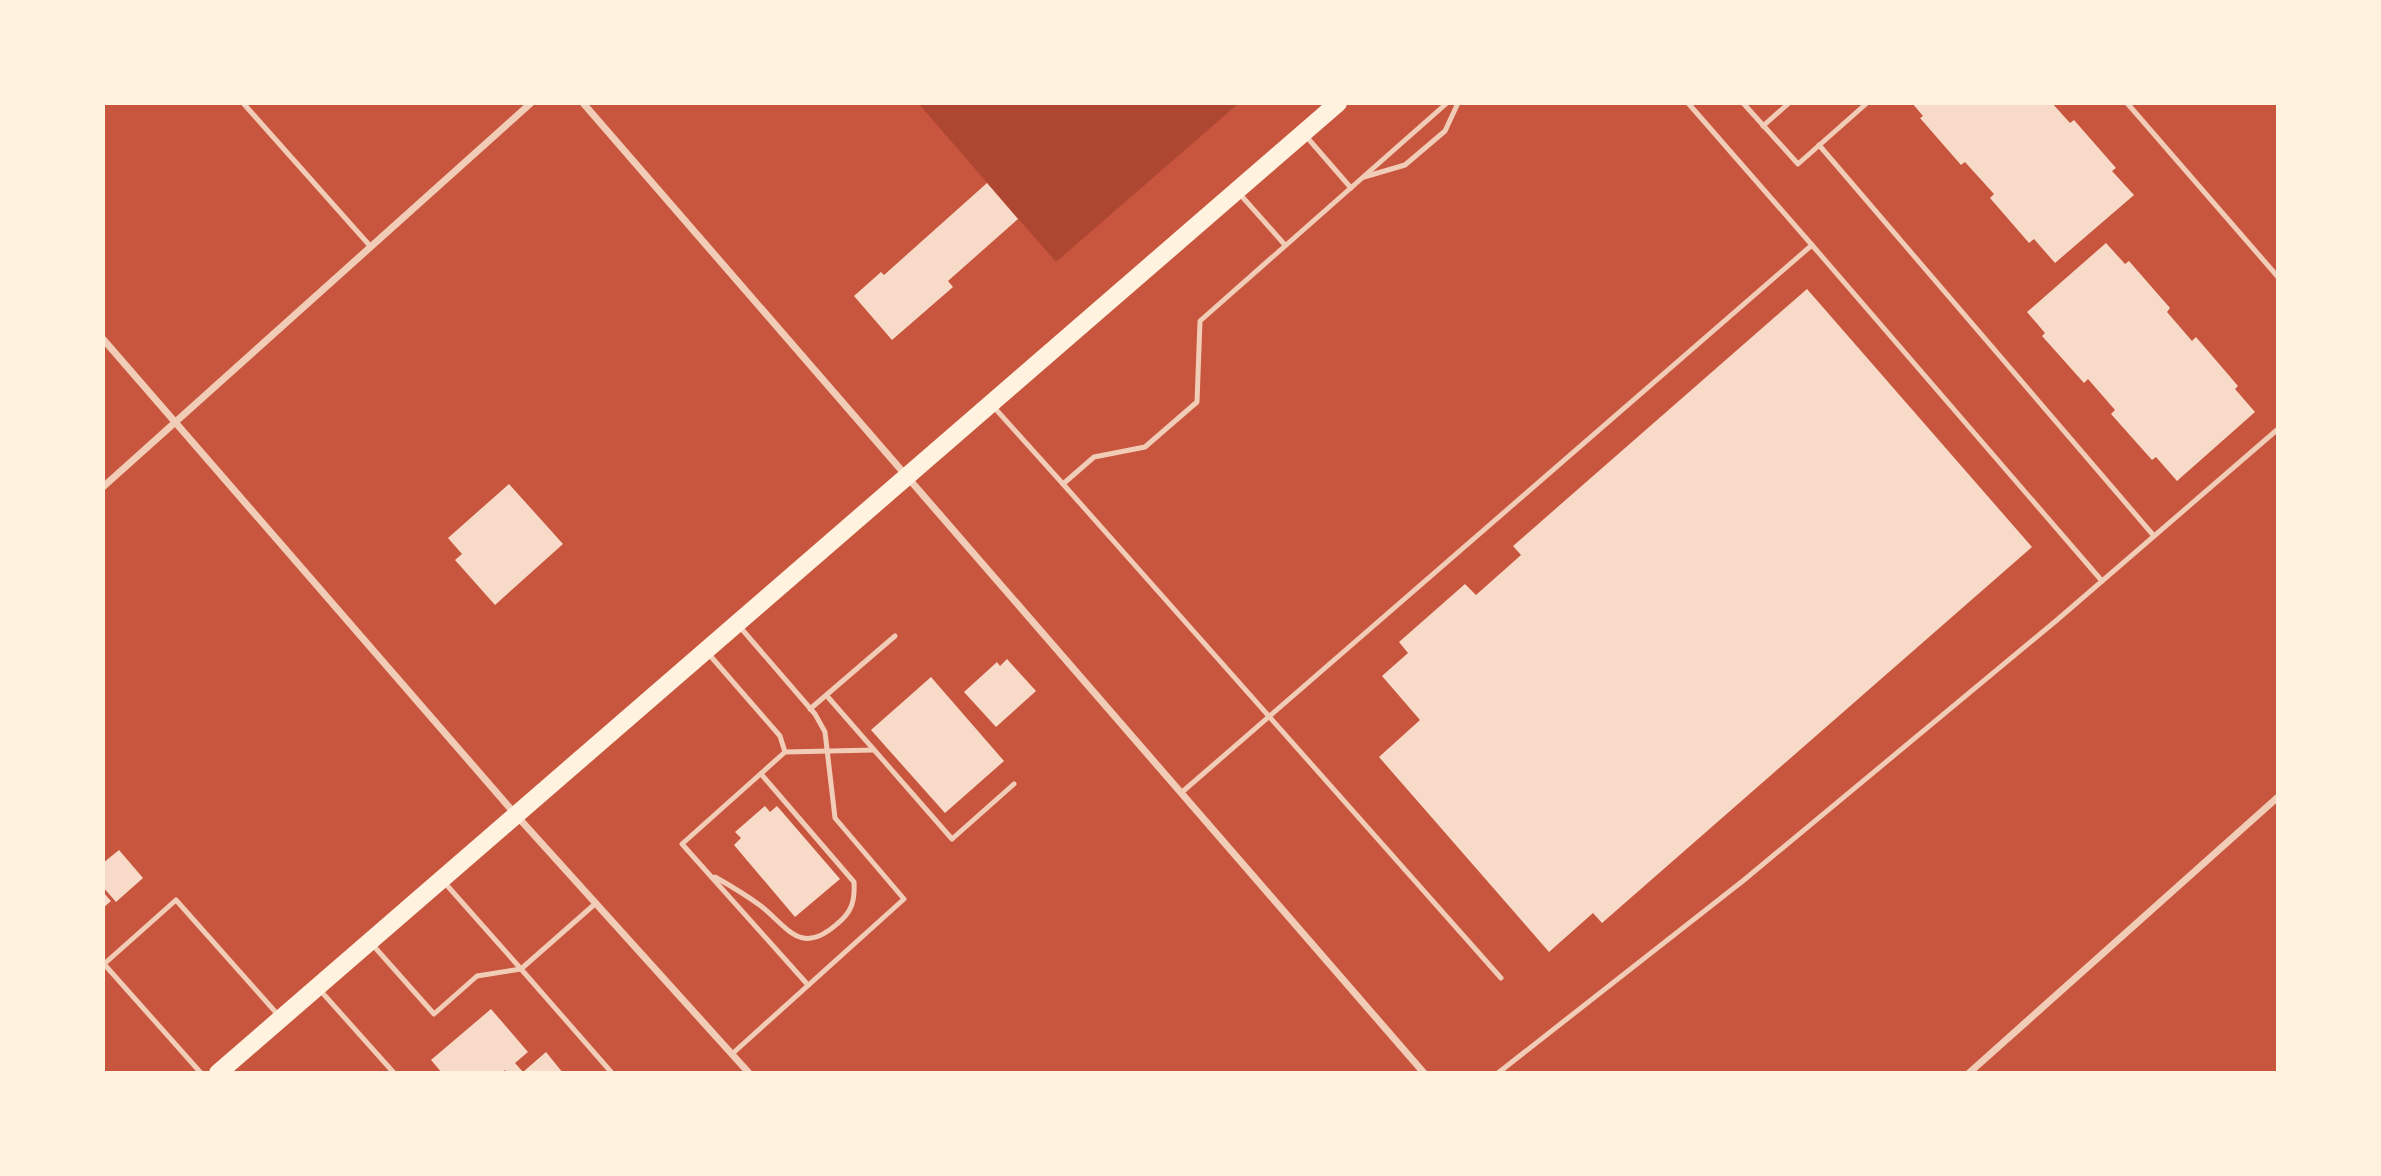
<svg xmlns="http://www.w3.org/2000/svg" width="2381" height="1176" font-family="Mulish,sans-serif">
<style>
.green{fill:#ae4732}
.building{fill:#f7dbc8}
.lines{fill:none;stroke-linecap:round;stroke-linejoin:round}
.service{stroke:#f1ccb7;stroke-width:5}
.minor{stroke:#f1ccb7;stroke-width:7}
.primary{stroke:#fff3e0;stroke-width:18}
</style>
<rect width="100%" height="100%" fill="#c8553d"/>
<polygon class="green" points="918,103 1239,103 1056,262"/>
<g class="building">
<polygon points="1912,103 2052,103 2070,123 2074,120 2116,168 2112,171 2134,195 2055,263 2034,239 2029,243 1990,198 1994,194 1965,162 1961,165 1920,118 1923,116"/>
<polygon points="987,183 1018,219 948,281 953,287 892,340 854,296 881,272 884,275"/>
<polygon points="2106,243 2125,264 2129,261 2170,308 2167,312 2192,341 2196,337 2238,386 2235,389 2255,412 2177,481 2156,457 2152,460 2111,414 2115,410 2088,379 2084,383 2042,336 2045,333 2027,312"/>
<polygon points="1807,289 2032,547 1602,923 1593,913 1549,952 1379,757 1420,720 1382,676 1408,653 1399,642 1465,584 1476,595 1521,555 1513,546"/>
<polygon points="509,484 563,544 495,605 455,560 462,554 448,538"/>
<polygon points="1007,659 1036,691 996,727 964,692 997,662 1000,666"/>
<polygon points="931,677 1004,761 945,813 871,730"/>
<polygon points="765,806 770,812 777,806 840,879 795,917 734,845 741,838 735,832"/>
<polygon points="119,850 143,878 116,902 103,887 103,863"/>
<polygon points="103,892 111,901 103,908"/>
<polygon points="491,1009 528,1052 515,1063 523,1072 546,1052 563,1073 508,1073 505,1070 502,1073 442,1073 431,1060"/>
</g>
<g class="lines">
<g class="service">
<polyline points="243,103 371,247"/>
<polyline points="1447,103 1200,321 1197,402 1145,447 1094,457 1063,484 1501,978"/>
<polyline points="1743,103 1798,164 1867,103"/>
<polyline points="2127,103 2278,277"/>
<polyline points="1763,126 1789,103"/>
<polyline points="1305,135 1351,188"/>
<polyline points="1819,145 2154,536"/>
<polyline points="1364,177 1405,165 1445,131 1458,103"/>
<polyline points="1238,192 1285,245"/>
<polyline points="1812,245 2102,581"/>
<polyline points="992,405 1063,484"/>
<polyline points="707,652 780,736 785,752"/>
<polyline points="827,696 952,839 1014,784"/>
<polyline points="810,709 895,636"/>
<polyline points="1181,793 1812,245 1688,103"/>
<path d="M715 877C731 886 746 895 761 906 788 928 801 956 837 924 852 912 855 901 854 882L761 774"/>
<polyline points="444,882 521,969"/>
<polyline points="596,903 521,969 612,1073"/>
<polyline points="371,943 434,1014 477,976 521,969"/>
<polyline points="104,964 201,1073"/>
<polyline points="103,965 176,900 279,1016"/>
<polyline points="808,985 682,844 785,752 874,750"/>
<polyline points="319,989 394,1073"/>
<polyline points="732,1054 904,899 835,818 825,732 815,714 740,627"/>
<polyline points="1498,1073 1744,880 2057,620 2278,429"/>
</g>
<g class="minor">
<polyline points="583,103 1424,1073"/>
<polyline points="103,339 516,815 749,1073"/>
<polyline points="103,487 531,103"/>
<polyline points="1969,1073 2278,797"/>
</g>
<polyline class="primary" points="218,1073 1338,103"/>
</g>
<rect width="2381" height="1176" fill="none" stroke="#fff3e0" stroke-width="210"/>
</svg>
